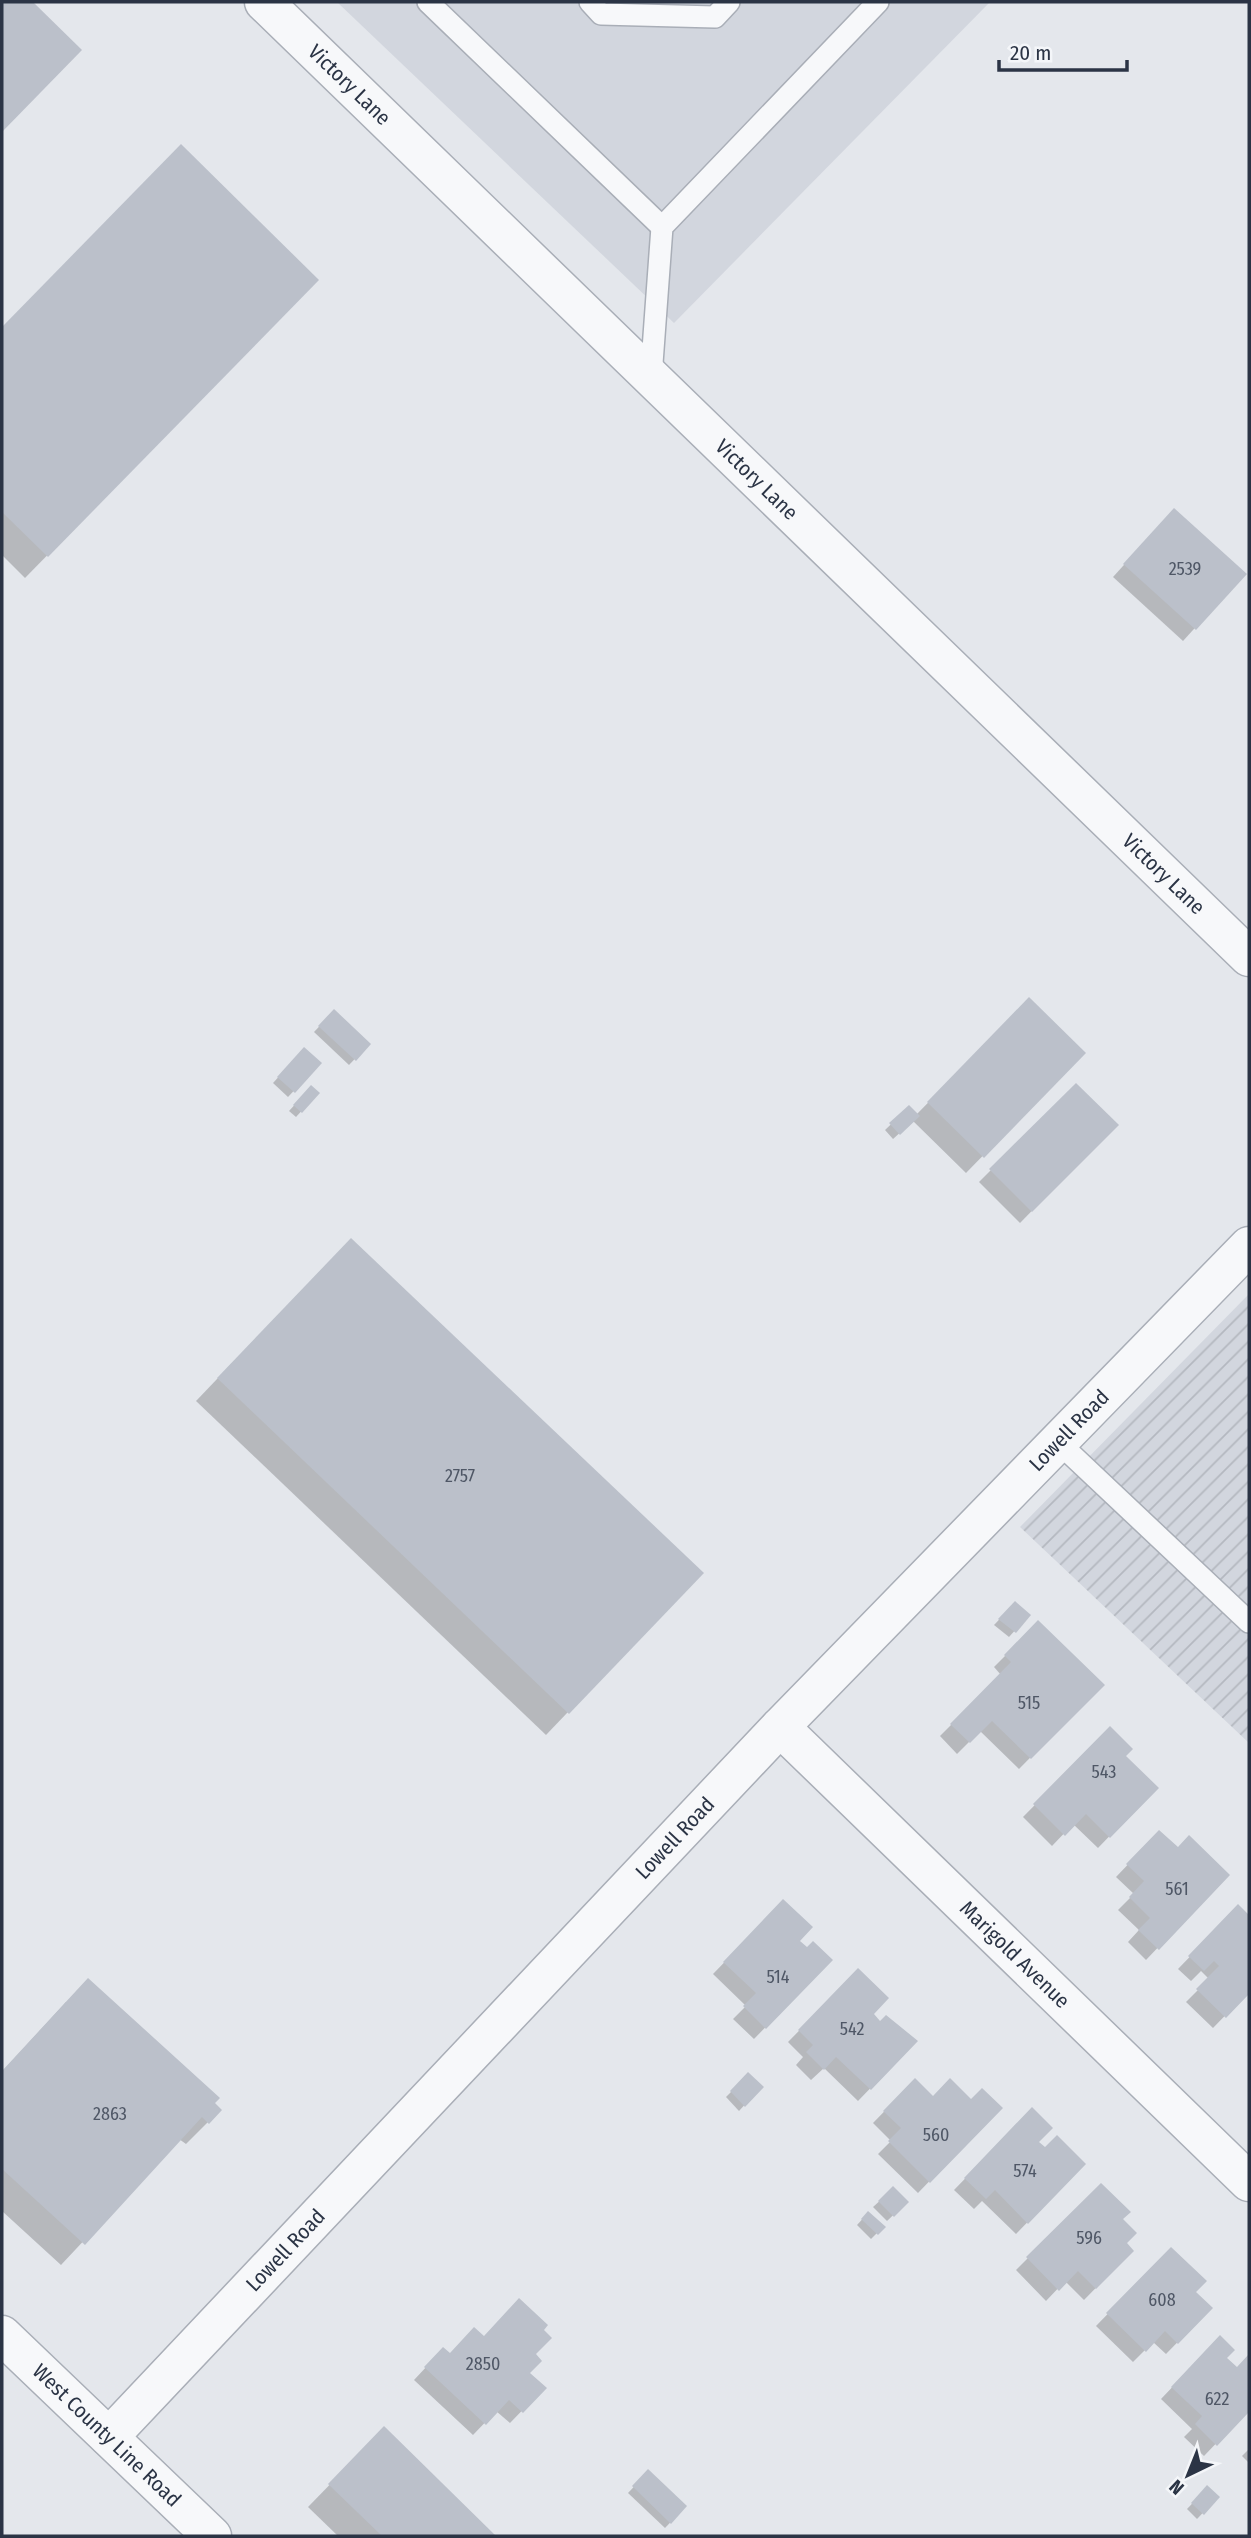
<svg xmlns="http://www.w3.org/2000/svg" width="1251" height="2538" font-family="'Fira Sans Condensed',sans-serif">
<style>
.built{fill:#d2d6de}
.industrial{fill:url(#industrial-furrows)}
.shadow{fill:#0003}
.building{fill:#bbc0ca}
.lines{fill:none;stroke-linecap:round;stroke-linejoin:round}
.service-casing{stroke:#a9aeb7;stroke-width:24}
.minor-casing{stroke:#a9aeb7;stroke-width:41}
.tertiary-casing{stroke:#a9aeb7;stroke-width:41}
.service{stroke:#f7f8fa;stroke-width:21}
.minor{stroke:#f7f8fa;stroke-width:38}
.tertiary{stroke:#f7f8fa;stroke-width:38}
.labels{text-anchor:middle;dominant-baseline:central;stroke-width:5;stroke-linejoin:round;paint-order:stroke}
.number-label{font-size:18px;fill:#4f5766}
.street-label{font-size:21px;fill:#2b3445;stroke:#f4f6f9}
</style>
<defs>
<pattern id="industrial-furrows" width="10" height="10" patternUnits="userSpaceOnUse" patternTransform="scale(1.75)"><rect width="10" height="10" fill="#d2d6de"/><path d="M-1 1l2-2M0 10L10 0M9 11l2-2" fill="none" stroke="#b4b8c0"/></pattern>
</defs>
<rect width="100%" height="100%" fill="#e4e7ec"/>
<polygon class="built" points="337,2 990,2 674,323"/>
<polygon class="industrial" points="1249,1294 1249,1743 1020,1527"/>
<g class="shadow">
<polygon points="2,2 30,2 80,50 2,129"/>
<polygon points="181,147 317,280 25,578 2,555 2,329"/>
<polygon points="1163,522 1244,574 1183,641 1113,577"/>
<polygon points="1029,1000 1083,1053 966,1173 913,1121 893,1139 885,1130 909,1107 916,1115"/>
<polygon points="334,1011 369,1044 349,1065 314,1032"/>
<polygon points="304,1049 320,1063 288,1097 273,1083"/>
<polygon points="1076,1085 1116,1125 1020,1223 979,1182"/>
<polygon points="311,1087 318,1093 296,1117 289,1111"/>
<polygon points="329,1262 701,1573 546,1735 196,1401"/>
<polygon points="1015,1603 1029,1615 1009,1637 994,1625"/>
<polygon points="1038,1623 1102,1685 1019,1769 980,1731 957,1754 940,1736 1001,1675 994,1667"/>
<polygon points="1110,1729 1124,1756 1156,1788 1098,1848 1073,1824 1052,1846 1023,1817"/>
<polygon points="1159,1832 1177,1849 1227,1875 1146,1960 1128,1942 1139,1930 1118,1910 1134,1894 1116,1877"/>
<polygon points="784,1901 798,1941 807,1949 831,1960 754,2039 733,2019 746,2006 713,1974"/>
<polygon points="1238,1907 1249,1917 1249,1991 1213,2028 1186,2002 1209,1979 1201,1971 1191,1981 1178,1969"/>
<polygon points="859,1970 871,2014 880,2023 916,2041 858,2101 824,2068 811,2080 796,2065 803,2057 788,2042"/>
<polygon points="66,2002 212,2104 208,2122 186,2144 179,2139 61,2265 2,2211 2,2072"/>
<polygon points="748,2075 761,2087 739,2111 726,2097"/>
<polygon points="915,2080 933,2098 971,2101 1000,2108 918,2193 878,2154 891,2141 873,2123"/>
<polygon points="1032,2110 1037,2142 1045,2150 1084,2164 1016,2234 982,2201 974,2209 954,2190"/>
<polygon points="1101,2185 1121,2220 1124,2243 1132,2251 1084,2300 1065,2281 1046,2301 1016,2270"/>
<polygon points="893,2189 907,2202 887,2221 873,2207"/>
<polygon points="868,2213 883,2227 871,2239 857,2225"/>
<polygon points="1171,2249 1194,2292 1211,2308 1166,2354 1153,2342 1133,2362 1096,2326"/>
<polygon points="1220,2337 1225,2358 1237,2369 1249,2356 1249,2409 1204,2456 1184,2437 1192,2429 1161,2399"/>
<polygon points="483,2338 533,2354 528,2373 544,2388 510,2423 496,2411 473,2435 414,2380 443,2349 449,2355"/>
<polygon points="384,2429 494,2536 338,2536 308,2507"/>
<polygon points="1249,2449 1249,2463 1242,2456"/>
<polygon points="648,2472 685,2507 665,2528 628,2493"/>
<polygon points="1207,2488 1218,2497 1197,2519 1187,2509"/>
</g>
<g class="building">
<polygon points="2,2 33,2 82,50 2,132"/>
<polygon points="181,144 319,280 48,557 2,512 2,327"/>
<polygon points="1174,508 1247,574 1196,630 1123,564"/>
<polygon points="1029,997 1086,1053 984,1158 927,1102"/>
<polygon points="334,1009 371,1044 356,1061 318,1026"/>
<polygon points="304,1047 322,1063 295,1093 277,1077"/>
<polygon points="1076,1083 1119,1125 1032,1212 989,1169"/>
<polygon points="311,1085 320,1093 302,1113 293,1105"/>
<polygon points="909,1105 920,1116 900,1135 889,1123"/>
<polygon points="351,1238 704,1573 569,1714 217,1378"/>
<polygon points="1015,1601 1031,1615 1016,1633 998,1619"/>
<polygon points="1038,1620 1105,1685 1031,1759 992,1721 970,1743 950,1724 1011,1662 1004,1655"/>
<polygon points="1110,1726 1133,1749 1126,1756 1159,1788 1110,1838 1086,1814 1065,1836 1033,1804"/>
<polygon points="1159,1830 1178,1847 1189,1835 1230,1875 1159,1950 1138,1930 1150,1918 1129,1897 1144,1881 1126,1864"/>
<polygon points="783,1899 813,1927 800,1941 807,1947 813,1941 833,1960 766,2029 743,2006 756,1993 723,1962"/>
<polygon points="1238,1904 1249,1915 1249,1994 1226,2018 1196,1989 1219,1966 1214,1961 1204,1971 1188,1956"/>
<polygon points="858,1968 889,1998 874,2014 880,2021 886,2015 918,2041 871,2090 836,2057 824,2070 806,2052 813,2045 798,2030"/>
<polygon points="88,1978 220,2098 215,2103 222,2110 209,2124 202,2117 85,2245 2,2169 2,2071"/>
<polygon points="748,2072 764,2087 745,2107 730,2091"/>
<polygon points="915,2078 933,2096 950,2078 971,2099 982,2088 1003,2108 930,2183 888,2141 901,2128 883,2111"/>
<polygon points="1032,2107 1053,2128 1039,2142 1045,2147 1057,2135 1086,2164 1028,2224 995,2190 986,2199 964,2178"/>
<polygon points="1101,2183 1131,2212 1123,2219 1137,2233 1127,2243 1134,2251 1096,2289 1078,2271 1059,2291 1026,2257"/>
<polygon points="893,2186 909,2202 894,2217 878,2201"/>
<polygon points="868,2211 886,2227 878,2235 861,2219"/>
<polygon points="1171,2247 1207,2281 1196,2292 1213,2308 1178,2344 1165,2331 1146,2352 1106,2313"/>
<polygon points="519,2298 548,2325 544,2330 552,2338 536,2354 542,2361 530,2373 547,2388 523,2413 509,2400 486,2425 424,2367 443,2347 450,2353 474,2327 484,2336"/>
<polygon points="1220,2335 1235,2350 1227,2358 1237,2367 1249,2354 1249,2412 1217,2446 1195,2424 1202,2416 1171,2387"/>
<polygon points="384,2426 496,2536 382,2536 328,2484"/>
<polygon points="648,2469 687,2506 671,2524 632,2486"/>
<polygon points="1207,2485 1220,2497 1204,2515 1191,2503"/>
</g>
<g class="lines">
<g class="service-casing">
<g id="service">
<polyline points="428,2 662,227"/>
<polyline points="590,2 601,14 715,17 729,2"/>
<polyline points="651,377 662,227 878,2"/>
<polyline points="1058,1442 1249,1622"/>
</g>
</g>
<g class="minor-casing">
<g id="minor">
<path id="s1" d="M264 2 1249 957"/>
<path id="s2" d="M780 1727 1249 2182"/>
</g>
</g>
<g class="tertiary-casing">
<g id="tertiary">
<path id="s3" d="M2 2335 212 2536"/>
<path id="s4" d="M109 2437 780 1727 1249 1246"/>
</g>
</g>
<use href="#service" class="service"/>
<use href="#minor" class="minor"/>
<use href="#tertiary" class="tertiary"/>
</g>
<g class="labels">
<g class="number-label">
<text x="1185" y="569">2539</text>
<text x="460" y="1476">2757</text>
<text x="1029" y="1703">515</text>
<text x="1104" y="1772">543</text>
<text x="1177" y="1889">561</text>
<text x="778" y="1977">514</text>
<text x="852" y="2029">542</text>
<text x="110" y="2114">2863</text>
<text x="936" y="2135">560</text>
<text x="1025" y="2171">574</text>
<text x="1089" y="2238">596</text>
<text x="1162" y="2300">608</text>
<text x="483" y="2364">2850</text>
<text x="1217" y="2399">622</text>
</g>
<g class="street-label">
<text stroke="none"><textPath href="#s1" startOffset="119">Victory Lane</textPath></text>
<text stroke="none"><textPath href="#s1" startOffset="686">Victory Lane</textPath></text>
<text stroke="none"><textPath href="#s1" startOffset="1253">Victory Lane</textPath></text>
<text stroke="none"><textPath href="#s4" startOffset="1391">Lowell Road</textPath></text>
<text stroke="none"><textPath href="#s4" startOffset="824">Lowell Road</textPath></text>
<text stroke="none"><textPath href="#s2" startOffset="327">Marigold Avenue</textPath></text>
<text stroke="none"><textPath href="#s4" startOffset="257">Lowell Road</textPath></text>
<text stroke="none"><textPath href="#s3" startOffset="145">West County Line Road</textPath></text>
</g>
</g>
<rect width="1251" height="2538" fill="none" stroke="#2b3445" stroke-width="7"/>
<g transform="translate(1188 2475) rotate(223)" stroke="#f4f6f9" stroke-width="5" paint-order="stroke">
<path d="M0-5L12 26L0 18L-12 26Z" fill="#2b3445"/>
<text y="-10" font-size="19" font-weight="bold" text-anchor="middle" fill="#2b3445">N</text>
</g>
<path d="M999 60v10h128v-10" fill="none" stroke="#2b3445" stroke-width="3.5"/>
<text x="1010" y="60" font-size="21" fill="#2b3445" stroke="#f4f6f9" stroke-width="5" paint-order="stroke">20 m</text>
</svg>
